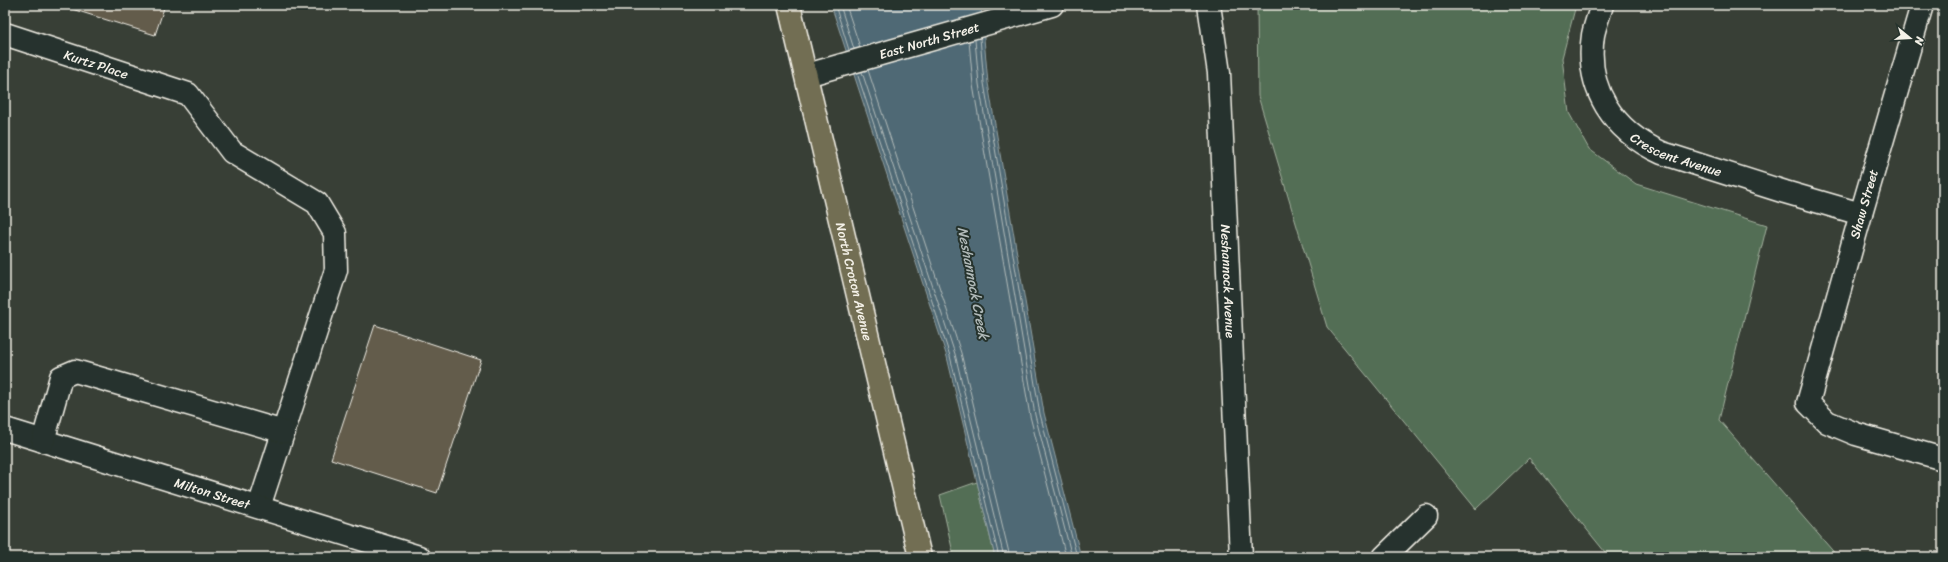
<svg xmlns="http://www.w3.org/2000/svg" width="1948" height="562" font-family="Sriracha,sans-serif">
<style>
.green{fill:#526e55;stroke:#a3b09e}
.water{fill:#4f6974;stroke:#919fa2}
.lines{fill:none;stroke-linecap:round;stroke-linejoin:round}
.shore{stroke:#b2bbba;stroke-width:1}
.building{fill:#635c4c;stroke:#f4f1e8}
.minor-casing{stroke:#f4f1e8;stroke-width:25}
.major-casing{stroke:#f4f1e8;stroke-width:25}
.minor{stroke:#26332d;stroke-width:22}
.major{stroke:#726e52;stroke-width:22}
.labels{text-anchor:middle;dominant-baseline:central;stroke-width:4;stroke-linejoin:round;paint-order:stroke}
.street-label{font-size:13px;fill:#f4f1e8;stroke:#26332d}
.water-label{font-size:14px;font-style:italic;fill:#b2bbba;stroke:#26332d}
</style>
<rect width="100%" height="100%" fill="#383f36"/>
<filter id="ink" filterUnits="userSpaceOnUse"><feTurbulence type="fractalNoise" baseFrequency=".025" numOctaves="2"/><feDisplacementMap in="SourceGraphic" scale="8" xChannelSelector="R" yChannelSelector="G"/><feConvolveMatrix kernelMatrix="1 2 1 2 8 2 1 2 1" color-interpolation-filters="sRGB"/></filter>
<g filter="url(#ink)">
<g class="green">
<polygon points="1257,5 1576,5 1562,58 1569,113 1589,149 1636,184 1767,225 1719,420 1838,557 1609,557 1529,458 1476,509 1327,327 1258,96"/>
<polygon points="977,482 995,557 954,557 940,495"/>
</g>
<polygon class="water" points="831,5 981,5 988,83 1044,413 1081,557 995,557 947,357"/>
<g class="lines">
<g class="shore">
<polyline points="835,5 849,50"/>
<polyline points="840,5 854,49"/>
<polyline points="846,5 860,47"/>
<polyline points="980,38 984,83 1040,414 1077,557"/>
<polyline points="975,40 979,84 1035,415 1072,557"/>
<polyline points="969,41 973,85 1030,416 1066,557"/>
<polyline points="868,70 961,353 1010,557"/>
<polyline points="862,72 955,354 1004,557"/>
<polyline points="857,73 950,356 999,557"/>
</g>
</g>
<g class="building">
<polygon points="59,5 165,5 155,35"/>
<polygon points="375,325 481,360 437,493 331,459"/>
<polygon points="118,550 121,557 106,557"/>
<polygon points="75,554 85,557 74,557"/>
</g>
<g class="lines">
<g class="minor-casing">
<g id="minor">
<path id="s1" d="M1209 5 1219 73 1241 557"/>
<path id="s2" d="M1602 5C1599 15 1595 25 1593 35 1585 89 1613 131 1662 153L1785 192 1861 214"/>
<polyline points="1922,5 1861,214 1808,403 1827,422 1856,434 1943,459"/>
<path id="s3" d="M5 34 188 94 232 152 317 203 335 233 336 270 259 507"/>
<path id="s4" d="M807 75 1052 5"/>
<path id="s5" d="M5 429 419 557"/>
<polyline points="43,441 61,377 75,371 284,432"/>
<polyline points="1384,557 1426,516"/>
</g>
</g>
<g class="major-casing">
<g id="major">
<path id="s6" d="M789 5 920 557"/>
</g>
</g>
<use href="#minor" class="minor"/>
<use href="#major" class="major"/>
</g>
</g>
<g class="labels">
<g class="street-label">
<text stroke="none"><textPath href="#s4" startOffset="127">East North Street</textPath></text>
<text stroke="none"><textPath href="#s3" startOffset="96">Kurtz Place</textPath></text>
<text stroke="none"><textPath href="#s2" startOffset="193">Crescent Avenue</textPath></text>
<text transform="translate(1864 204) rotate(-74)">Shaw Street</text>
<text stroke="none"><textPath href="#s6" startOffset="284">North Croton Avenue</textPath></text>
<text stroke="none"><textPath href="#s1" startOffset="277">Neshannock Avenue</textPath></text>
<text stroke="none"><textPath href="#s5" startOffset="217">Milton Street</textPath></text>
</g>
<g class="water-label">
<text transform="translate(973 283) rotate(79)">Neshannock Creek</text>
</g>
</g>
<rect width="1948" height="562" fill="none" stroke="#26332d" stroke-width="20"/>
<rect x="10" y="10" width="1928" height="542" fill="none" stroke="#f4f1e8" stroke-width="1.5" filter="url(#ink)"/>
<g transform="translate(1910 38) rotate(108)" stroke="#26332d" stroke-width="3" paint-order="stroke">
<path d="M0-3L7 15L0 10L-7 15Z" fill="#f4f1e8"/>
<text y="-6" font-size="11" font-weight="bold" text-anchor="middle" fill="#f4f1e8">N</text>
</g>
</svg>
